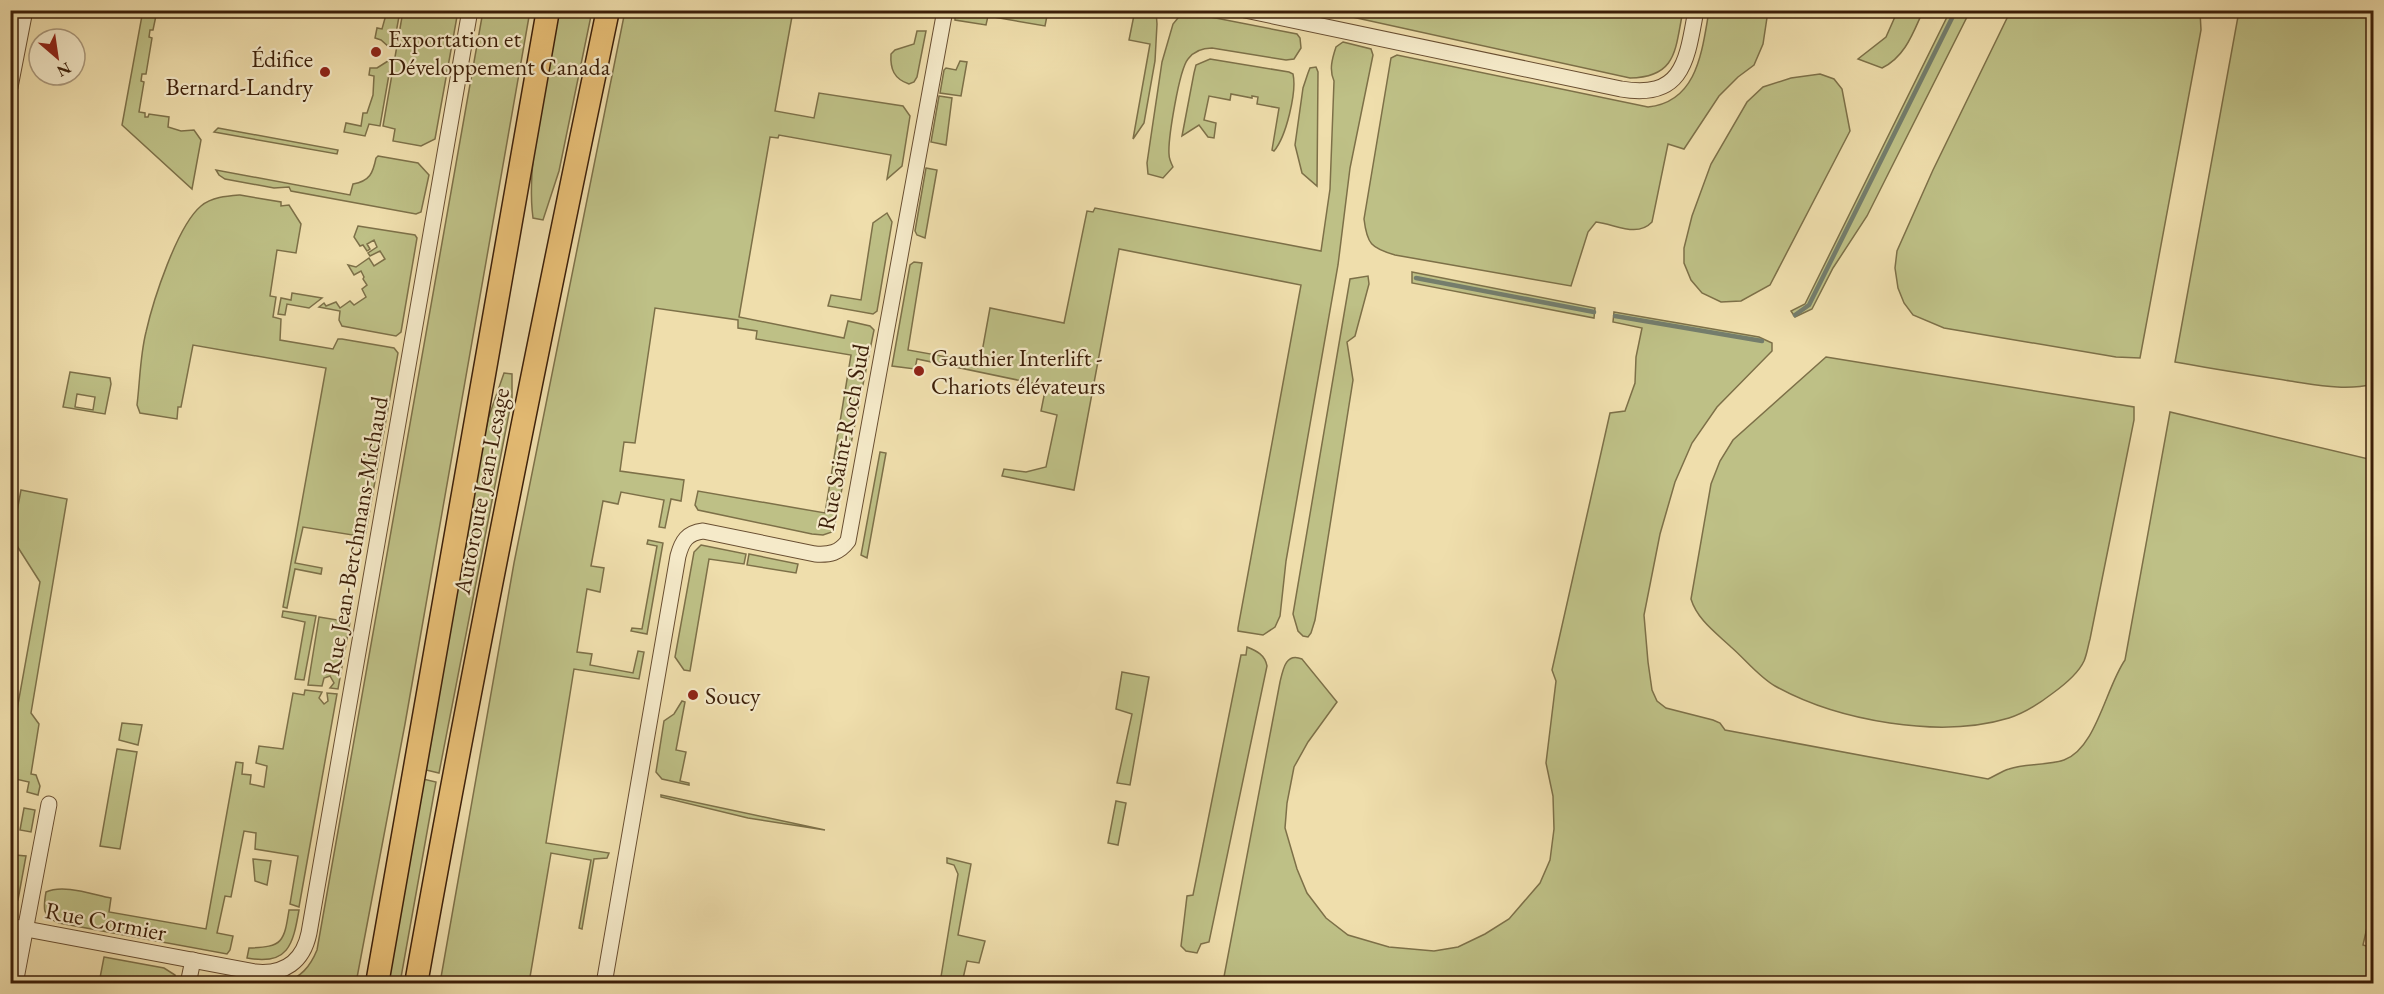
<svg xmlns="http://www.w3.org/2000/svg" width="2384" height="994" font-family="'EB Garamond',serif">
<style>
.green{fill:#bec086;stroke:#7d7048;stroke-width:1.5;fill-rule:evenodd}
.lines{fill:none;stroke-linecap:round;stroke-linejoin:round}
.stream{stroke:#747d6c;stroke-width:4.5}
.minor-casing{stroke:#694f32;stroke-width:17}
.highway-casing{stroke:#3c1f09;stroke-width:25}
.minor{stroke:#f5eac9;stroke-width:15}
.highway{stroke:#e8bf76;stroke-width:22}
.poi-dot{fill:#8f2418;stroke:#f5eac9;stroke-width:2}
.labels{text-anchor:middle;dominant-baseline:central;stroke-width:4.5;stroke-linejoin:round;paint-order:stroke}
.poi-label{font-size:24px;fill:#3c1f09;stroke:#f5eac9;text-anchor:start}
.street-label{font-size:24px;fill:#3c1f09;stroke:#f5eac9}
</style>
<rect width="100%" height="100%" fill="#efdeac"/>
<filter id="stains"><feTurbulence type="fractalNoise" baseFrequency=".00333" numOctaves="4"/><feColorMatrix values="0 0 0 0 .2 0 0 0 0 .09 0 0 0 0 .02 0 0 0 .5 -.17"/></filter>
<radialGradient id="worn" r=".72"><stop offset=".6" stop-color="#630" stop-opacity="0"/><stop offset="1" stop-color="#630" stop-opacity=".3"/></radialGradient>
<g class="green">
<polygon points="143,10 157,11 153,30 150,30 149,37 152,38 146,74 142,74 141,81 144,82 139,112 145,113 145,117 148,117 149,114 169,117 168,127 181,131 194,130 201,140 192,189 122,125"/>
<polygon points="1135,10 1156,11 1157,24 1155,61 1144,123 1133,139 1150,44 1129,40"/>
<path d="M1898 10 1923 11C1913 33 1905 57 1882 68L1858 59 1886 37Z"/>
<polygon points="2011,10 2200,12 2201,30 2140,358 2116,357 1944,328 1913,315 1904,303 1898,288 1895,268 1897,251 1933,170"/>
<polygon points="387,11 391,11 392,16 395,17 396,11 400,11 394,44 389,47 381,40 375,38 377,28 382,29"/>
<polygon points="403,11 458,11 435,139 421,146 393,141 395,129 383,126"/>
<path d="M483 11H530L405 724 356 983H284C301 977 310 967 317 950Z"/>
<path d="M559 11H592L559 171 543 220 533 218C525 159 549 70 559 11Z"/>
<polygon points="625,11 793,11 775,111 814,118 819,93 903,106 910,116 902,166 887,179 891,155 779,135 778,138 770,137 739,317 844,338 848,321 870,326 874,330 834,528 832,532 823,535 812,534 698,510 695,505 698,491 825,513 851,355 756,339 757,331 738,328 738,320 655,308 635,443 624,442 620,471 684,480 681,501 671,499 665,528 659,527 664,500 621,492 618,504 603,501 591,566 604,568 600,592 587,589 577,652 592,654 590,665 633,673 638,651 644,652 639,679 574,669 546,843 609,853 607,858 594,859 582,929 579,928 591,860 551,853 529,983 440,983 514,563"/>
<polygon points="955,11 955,10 1048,11 1045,26 988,16 986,25 955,20"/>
<path d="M1325 11 1683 10V11C1675 48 1678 77 1630 78Z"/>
<path d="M1709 11H1768L1763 44 1754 65 1738 77 1719 96 1684 149 1668 144 1652 222C1637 238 1615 224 1596 222L1588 232 1571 286 1395 255C1371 248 1367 244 1364 219L1391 58 1397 55 1648 107C1698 102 1702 50 1709 11Z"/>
<polygon points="1950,11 1970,11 1867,216 1833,268 1812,309 1795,317 1791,311 1805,304"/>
<path d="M2239 11H2373V384C2346 391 2318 385 2290 381 2252 375 2213 369 2175 362Z"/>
<path d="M1182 13H1190L1297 34 1300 38 1301 48 1294 59 1286 60 1212 48C1202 48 1194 51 1188 59 1179 70 1168 139 1169 154 1169 159 1171 163 1173 167L1163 178 1148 174 1147 163 1162 62 1173 24Z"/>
<path d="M917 31H926L917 77 914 82 909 84C894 79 890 69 891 54L895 50 914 44Z"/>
<path d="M1343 42 1371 49 1373 55 1350 168 1338 265 1286 561 1280 616 1275 627 1263 635 1238 631V628L1301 285 1119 249 1074 490 1002 476 1004 469 1026 472 1046 467 1057 415 1041 411 1046 386 917 359 915 369 892 366 910 265 914 262 922 263 908 350 980 363 990 308 1064 323 1087 211 1093 212 1095 208 1321 251 1330 189 1334 81C1329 70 1332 59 1336 47Z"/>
<path d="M1210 59 1289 72 1293 74C1297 92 1286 137 1274 151L1272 150 1279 108 1257 104 1258 97 1252 96V98L1231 94 1230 100 1209 96 1204 120 1216 123 1214 138 1208 137 1199 125 1182 136 1194 73 1196 65Z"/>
<polygon points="388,61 391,63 380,126 369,124 365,136 344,132 346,123 361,126 363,113 367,113 373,95 374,76 369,75 370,68 377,68"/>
<polygon points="960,61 967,62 961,96 940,93 944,70 946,68 956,70"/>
<polygon points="1316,67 1318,72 1317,186 1302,173 1295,145 1303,88 1308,73 1310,68"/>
<polygon points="1820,74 1834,79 1842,89 1850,131 1770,285 1741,301 1721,302 1702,293 1691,280 1684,263 1684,248 1692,216 1711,164 1747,102 1763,87 1791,78"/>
<polygon points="939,96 952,98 946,145 931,142"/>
<polygon points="218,128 338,150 337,154 214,132"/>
<path d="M378 156 418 163 429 175 421 212 416 214 291 191 289 187 274 188 225 179 219 175 216 170 350 195 353 184C370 181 373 173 376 158Z"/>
<polygon points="926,168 937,170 925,238 917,235 915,231"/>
<path d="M240 195 281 202V206L289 205 301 224 296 253 277 250 270 296 276 297 273 317 281 319 280 340 333 349 338 339H342L394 348 398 353 365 537 303 527 295 563 322 568 321 574 295 569 287 608 283 607 326 368 193 345 181 407H178L177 419 140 413 137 405C140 381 140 356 146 332 153 301 177 226 201 206 212 197 227 196 240 195Z"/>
<polygon points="887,213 892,222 877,311 873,314 828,306 831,295 861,300 873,223"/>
<polygon points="358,226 415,235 417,238 401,332 396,336 342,326 339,320 340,311 319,307 324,303 326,306 336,302 340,308 350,301 354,305 366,297 362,289 367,285 363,279 364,277 361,271 354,275 348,265 356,267 369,258 374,266 385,259 380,251 370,256 368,253 377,247 374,240 367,244 370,249 367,251 363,245 360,246 354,237"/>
<polygon points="1412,272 1595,308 1594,318 1412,283"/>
<polygon points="1368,276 1369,284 1355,336 1347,342 1353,380 1315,620 1311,633 1308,637 1303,636 1298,631 1293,614 1350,279"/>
<polygon points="292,293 322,298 309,308 287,304 285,315 278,314 281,298 291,300"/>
<path d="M1614 312 1759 337 1772 343V351L1717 407 1692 443 1675 482 1660 534 1644 615 1648 662 1652 690 1657 701 1666 708 1713 720 1720 723 1725 730 1988 779C1995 776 2002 771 2009 769 2026 763 2046 766 2064 760 2096 749 2106 687 2125 660L2170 412 2373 460 2374 897 2363 945 2373 948V983L1223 982 1280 682C1283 669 1286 652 1302 659L1337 702 1308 742 1294 767 1287 803 1285 828 1297 869 1307 893 1326 918 1348 935 1389 947 1434 951 1458 947 1485 934 1509 919 1540 883 1550 860 1554 829 1553 796 1546 763 1556 681 1552 670 1610 413 1625 411 1635 383 1636 357 1642 328 1613 322Z"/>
<path d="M1826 357 2134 407V420L2090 639C2088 646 2087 654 2084 661 2078 674 2064 685 2053 693 2040 703 2025 713 2009 718 1940 739 1838 721 1775 686 1759 677 1745 659 1731 647 1715 632 1697 619 1691 599L1711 484 1720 461 1733 440Z"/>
<path d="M70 372 110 378 111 384 105 414 63 407ZM77 394 95 397 93 410 75 407Z"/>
<polygon points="504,373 512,374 512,398 439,773 426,770 481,452 488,419"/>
<polygon points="880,452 886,453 867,558 861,555"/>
<polygon points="21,490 67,499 31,713 39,724 31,774 36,775 40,786 38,795 27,792 29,782 11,778 11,743 40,582 12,538"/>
<polygon points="648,540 663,543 647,634 631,631 632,628 642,629 657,546 647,544"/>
<polygon points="701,545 746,554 744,564 709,559 690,671 684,670 675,657 694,552"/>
<polygon points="749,554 798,564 796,573 747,565"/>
<polygon points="283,611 316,616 304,680 295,679 305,622 282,617"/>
<polygon points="319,617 350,622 338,689 330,688 334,683 330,676 324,678 322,686 308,685"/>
<path d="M1247 647C1257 651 1265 655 1267 666L1209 942 1201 944 1197 953 1186 951 1181 946 1187 896 1193 895 1241 655H1246Z"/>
<polygon points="1122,672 1149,677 1130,785 1117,783 1132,714 1116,709"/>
<path d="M305 690 322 692 319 698 324 704 328 701 327 693 337 694 299 907 290 904 298 856 255 849 256 833 244 831 231 897 225 896 217 933 233 936 230 950 227 954 59 923C42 916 43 909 46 892 63 884 91 894 111 898L109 912 206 929 236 762 243 763 242 774 251 775 250 784 264 787 267 766 256 763 259 746 283 749 293 693 304 695Z"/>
<polygon points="682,701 685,702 676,750 686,752 680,781 689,783 689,785 662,779 656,772 664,721 674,714"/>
<polygon points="122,723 142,725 138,745 119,740"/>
<polygon points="117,749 137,752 120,849 100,846"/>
<polygon points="423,779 436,782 400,983 387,984"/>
<polygon points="661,795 825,830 748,818 661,797"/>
<polygon points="1116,801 1126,803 1118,845 1108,843"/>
<polygon points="24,808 35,810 31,832 20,830"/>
<polygon points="15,855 26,856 18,900 12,906 11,880"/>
<polygon points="947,858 971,864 958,935 985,941 979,963 967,961 962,983 940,983 958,874 954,865 947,863"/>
<polygon points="253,859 271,861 267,885 255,881"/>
<path d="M289 910H299C293 945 288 966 247 958L249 948C283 947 284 942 289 910Z"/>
<polygon points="104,957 164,968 175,975 176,983 123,983 105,980 104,983 99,983"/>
</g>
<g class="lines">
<g class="stream">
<polyline points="1416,278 1594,312"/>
<polyline points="1795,315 1809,305 1956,10"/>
<polyline points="1615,316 1762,341"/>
</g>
<g class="minor-casing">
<g id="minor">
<path d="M1245 10 1621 89C1684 100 1687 59 1696 10"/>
<polyline points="10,87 25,10"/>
<path d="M10 926 255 972C284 975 303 962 309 933L470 10"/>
<polyline points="15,984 49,804"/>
<polyline points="188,984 193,960"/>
<path d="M604 984 678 556C682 541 687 533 703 531L815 554C830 555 839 553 848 541L945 10"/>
</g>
</g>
<g class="highway-casing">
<g id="highway">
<polyline points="377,984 548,10"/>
<path d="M416 984C474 658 540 334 608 10"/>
</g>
</g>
<use href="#minor" class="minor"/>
<use href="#highway" class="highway"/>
</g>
<g class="poi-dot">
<circle cx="376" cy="52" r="6"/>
<circle cx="325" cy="72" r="6"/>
<circle cx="919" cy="371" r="6"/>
<circle cx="693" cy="695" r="6"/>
</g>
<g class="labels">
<g class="poi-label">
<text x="388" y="38">Exportation et<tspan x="388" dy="28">Développement Canada</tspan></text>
<text x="313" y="58" text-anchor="end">Édifice<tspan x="313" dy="28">Bernard-Landry</tspan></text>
<text x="931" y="357">Gauthier Interlift -<tspan x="931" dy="28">Chariots élévateurs</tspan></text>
<text x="705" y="695">Soucy</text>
</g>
<g class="street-label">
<text transform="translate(843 437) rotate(-79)">Rue Saint-Roch Sud</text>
<text transform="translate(481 491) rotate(-79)">Autoroute Jean-Lesage</text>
<text transform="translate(355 536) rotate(-80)">Rue Jean-Berchmans-Michaud</text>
<text transform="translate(106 921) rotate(11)">Rue Cormier</text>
</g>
</g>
<rect width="2384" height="994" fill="none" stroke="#efdeac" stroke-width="36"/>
<rect x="12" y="12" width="2360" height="970" fill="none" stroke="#3c1f09" stroke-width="3"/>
<rect x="18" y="18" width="2348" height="958" fill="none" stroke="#3c1f09" stroke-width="1.5"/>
<g transform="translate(57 57) rotate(151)"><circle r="28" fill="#f5eac9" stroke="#ab997c" stroke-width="1.5"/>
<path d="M0-4.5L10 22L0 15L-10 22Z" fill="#8f2418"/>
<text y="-9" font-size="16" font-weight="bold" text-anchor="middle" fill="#3c1f09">N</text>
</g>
<rect width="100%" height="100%" filter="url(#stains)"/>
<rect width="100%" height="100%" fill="url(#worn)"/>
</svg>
